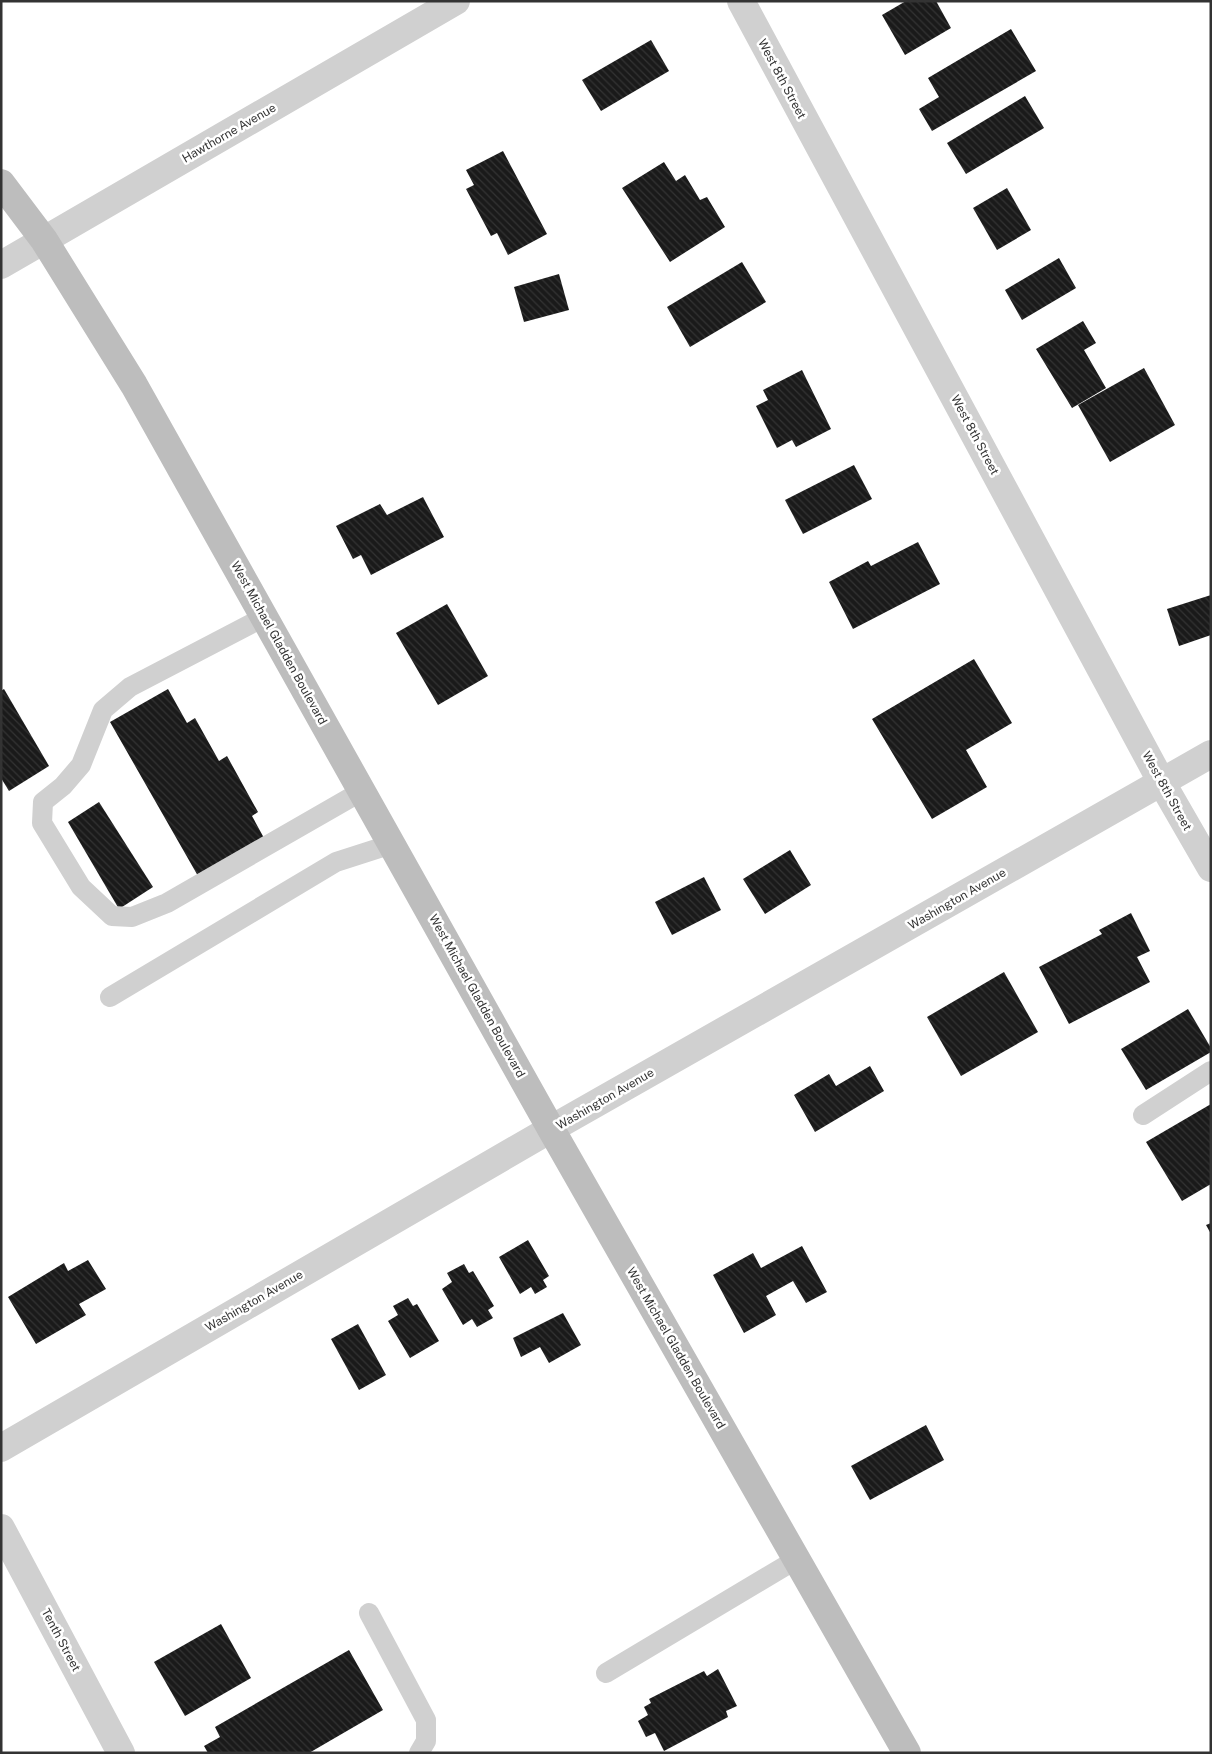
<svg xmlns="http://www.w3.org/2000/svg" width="1212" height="1754" font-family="'Public Sans',sans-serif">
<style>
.building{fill:url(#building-back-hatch)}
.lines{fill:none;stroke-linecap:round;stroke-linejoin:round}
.lane{stroke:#d0d0d0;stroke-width:20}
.street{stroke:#d0d0d0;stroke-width:28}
.secondary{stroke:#bdbdbd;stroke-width:28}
.labels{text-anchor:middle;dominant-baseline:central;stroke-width:5;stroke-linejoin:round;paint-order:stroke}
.street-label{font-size:12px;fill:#333;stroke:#fff}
</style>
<defs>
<pattern id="building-back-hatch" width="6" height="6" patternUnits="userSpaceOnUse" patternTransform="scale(1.25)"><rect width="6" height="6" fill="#1a1a1a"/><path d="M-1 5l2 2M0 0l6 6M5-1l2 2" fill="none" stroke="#333"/></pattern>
</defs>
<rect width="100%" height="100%" fill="#fff"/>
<g class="building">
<polygon points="906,1 936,1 951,28 905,55 882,15"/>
<polygon points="1011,29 1036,71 932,131 919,109 939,97 928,78"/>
<polygon points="651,40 669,71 601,111 582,80"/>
<polygon points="1025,96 1044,128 966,174 947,143"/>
<polygon points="503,151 547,234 508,255 497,233 491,236 466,189 474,185 466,170"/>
<polygon points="664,162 676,181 685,175 700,200 707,197 725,227 670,262 622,188"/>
<polygon points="1007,188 1031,230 997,250 973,208"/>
<polygon points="1059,258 1076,288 1022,320 1005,290"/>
<polygon points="742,262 766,302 690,347 667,307"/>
<polygon points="559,274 569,310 524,322 514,287"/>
<polygon points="1083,321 1096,343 1084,350 1106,388 1072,408 1036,349"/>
<polygon points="1144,368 1175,425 1110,462 1078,405"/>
<polygon points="802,370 831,429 796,447 792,440 777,448 756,406 768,400 763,390"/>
<polygon points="854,465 872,499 803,534 785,500"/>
<polygon points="423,497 444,537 371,575 361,555 353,559 336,526 380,504 387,515"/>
<polygon points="918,542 940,584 853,629 829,582 868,561 871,566"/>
<polygon points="1211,595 1211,635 1179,646 1167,609"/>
<polygon points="447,604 488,676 438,705 396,633"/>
<polygon points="974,659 1012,723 966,750 987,787 932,819 872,719"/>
<polygon points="4,689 49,766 9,791 1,778 1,691"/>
<polygon points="168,689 187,723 195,718 219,761 227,756 258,812 252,816 264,838 198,876 110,722"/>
<polygon points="99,802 153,887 119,909 68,822"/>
<polygon points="790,850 811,885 765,914 743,879"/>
<polygon points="704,877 721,910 672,935 655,902"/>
<polygon points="1131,913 1150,951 1137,957 1150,982 1069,1024 1039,967 1102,934 1099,930"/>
<polygon points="1004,972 1038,1032 961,1076 927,1017"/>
<polygon points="1188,1009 1211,1048 1211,1052 1146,1090 1121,1049"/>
<polygon points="870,1066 884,1091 815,1132 794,1095 829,1074 836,1086"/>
<polygon points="1211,1104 1211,1184 1182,1201 1146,1142"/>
<polygon points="1211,1223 1211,1234 1206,1225"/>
<polygon points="528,1240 549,1276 543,1280 547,1287 535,1294 531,1287 520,1294 499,1257"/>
<polygon points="802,1246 827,1292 806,1303 793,1281 766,1296 776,1315 744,1333 713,1275 753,1253 761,1268"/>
<polygon points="88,1260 106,1289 79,1304 86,1315 36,1344 8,1297 64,1263 68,1271"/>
<polygon points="464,1264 469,1273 473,1271 494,1306 488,1310 493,1318 477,1327 472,1319 463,1325 442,1289 452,1282 447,1273"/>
<polygon points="408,1298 413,1306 417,1304 439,1341 410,1358 388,1321 398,1315 393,1306"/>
<polygon points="563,1313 581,1345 549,1363 540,1347 521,1357 513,1338"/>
<polygon points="358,1324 386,1375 359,1390 331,1339"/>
<polygon points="926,1425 944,1460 870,1500 851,1466"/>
<polygon points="221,1624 251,1678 185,1716 154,1662"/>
<polygon points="349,1650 383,1710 309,1753 208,1753 204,1746 220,1737 215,1727"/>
<polygon points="718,1669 737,1706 726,1711 728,1717 664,1751 655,1733 646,1737 638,1721 648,1715 644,1707 651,1703 649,1699 704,1671 707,1676"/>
</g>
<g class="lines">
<g class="lane">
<polyline points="264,617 130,687 103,710 81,765 63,786 43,802 42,823 81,887 112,916 132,917 167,903 362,791"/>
<polyline points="110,997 336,862 392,844"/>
<polyline points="1143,1115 1211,1071"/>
<polyline points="369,1613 426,1720 426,1741 419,1753"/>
<polyline points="606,1673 797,1559"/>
</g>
<g class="street">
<polyline points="741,1 1162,783 1211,868"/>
<polyline points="1,265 456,1"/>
<polyline points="1,1448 551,1129 1211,754"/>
<polyline points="1,1528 121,1753"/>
</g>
<polyline class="secondary" points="1,183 44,240 134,385 551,1129 907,1753"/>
</g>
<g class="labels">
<g class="street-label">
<text transform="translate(782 79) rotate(62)">West 8th Street</text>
<text transform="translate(229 133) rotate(-30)">Hawthorne Avenue</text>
<text transform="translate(975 435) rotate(62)">West 8th Street</text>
<text transform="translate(279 643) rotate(61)">West Michael Gladden Boulevard</text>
<text transform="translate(1167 791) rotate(61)">West 8th Street</text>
<text transform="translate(957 899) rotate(-30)">Washington Avenue</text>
<text transform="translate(477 996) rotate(61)">West Michael Gladden Boulevard</text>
<text transform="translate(605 1099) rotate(-30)">Washington Avenue</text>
<text transform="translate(254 1301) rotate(-30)">Washington Avenue</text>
<text transform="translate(676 1348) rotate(60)">West Michael Gladden Boulevard</text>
<text transform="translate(61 1640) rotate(62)">Tenth Street</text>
</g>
</g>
<rect width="1212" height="1754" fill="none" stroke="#333333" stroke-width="5"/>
</svg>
